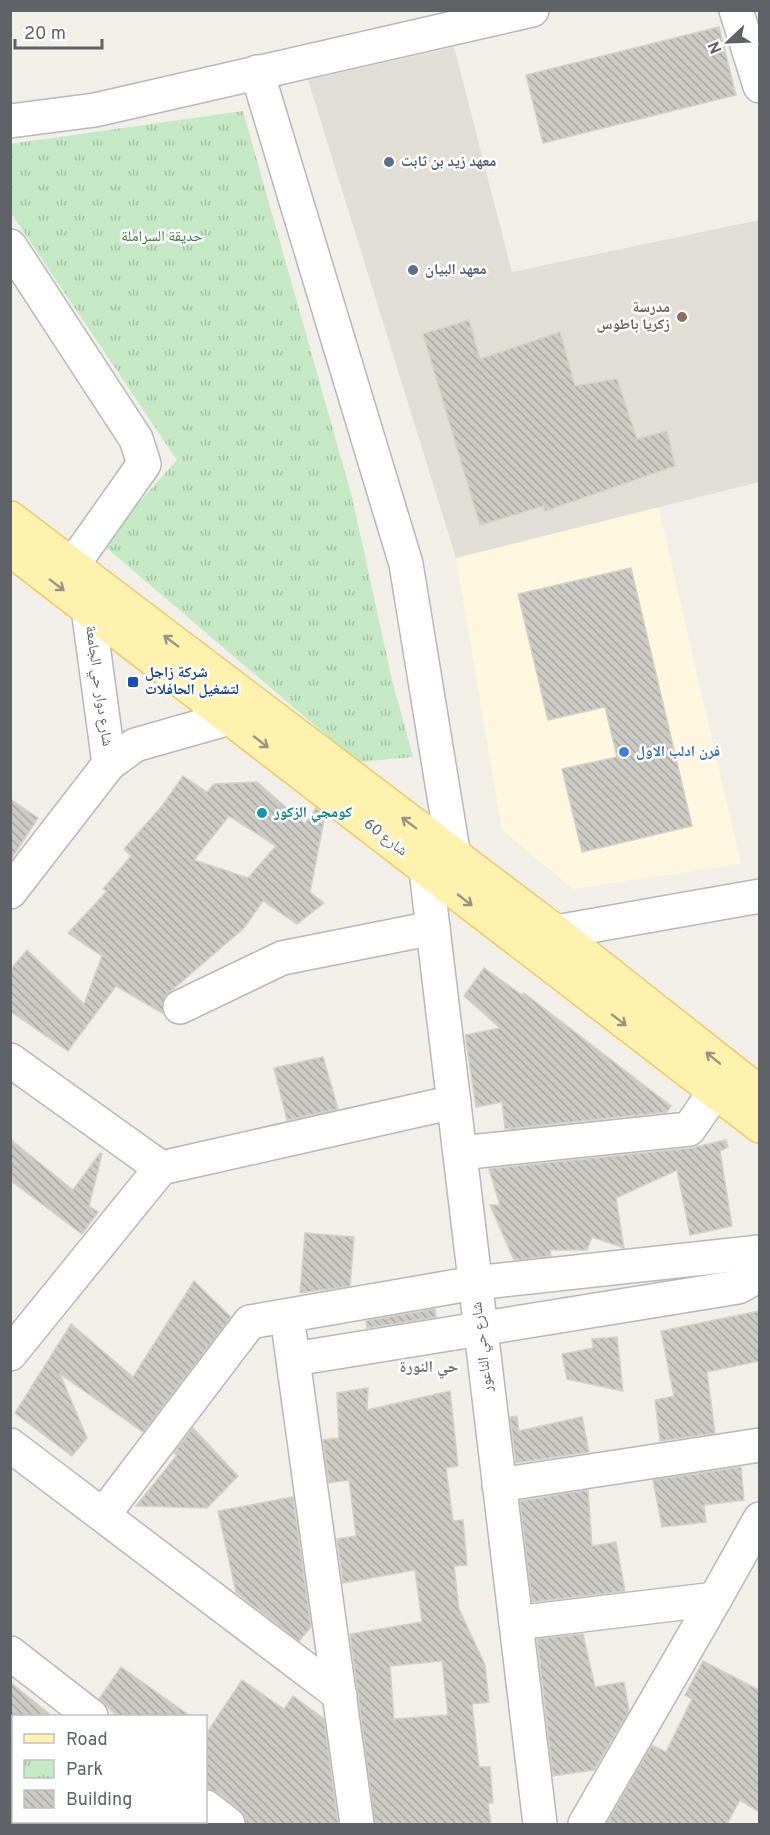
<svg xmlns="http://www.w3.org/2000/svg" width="770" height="1835" font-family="Overpass,'Noto Naskh Arabic',sans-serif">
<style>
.commercial{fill:#fef7e0}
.education{fill:#e1ded6}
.park{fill:url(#park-tufts)}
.building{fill:url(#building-back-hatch);stroke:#d6d1c6;stroke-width:1.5;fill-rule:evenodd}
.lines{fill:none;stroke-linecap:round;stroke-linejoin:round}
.minor-casing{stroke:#b5b8bc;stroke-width:36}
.major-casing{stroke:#f2c960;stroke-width:36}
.minor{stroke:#fff;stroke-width:33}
.major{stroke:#fff2af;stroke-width:33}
.oneway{stroke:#979581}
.service-dot{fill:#5c6f8a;stroke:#fff;stroke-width:2}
.education-dot{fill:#8d6e63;stroke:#fff;stroke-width:2}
.transit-dot{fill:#1a4fb4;stroke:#fff;stroke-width:2}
.shop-dot{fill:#3f7fe0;stroke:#fff;stroke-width:2}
.culture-dot{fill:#0f9aa8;stroke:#fff;stroke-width:2}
.labels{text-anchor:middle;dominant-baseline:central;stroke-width:5;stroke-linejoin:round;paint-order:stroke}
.service-label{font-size:15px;font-weight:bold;fill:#4e5e75;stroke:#fff;text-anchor:start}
.park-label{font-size:15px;fill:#348238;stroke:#fff}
.education-label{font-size:15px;font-weight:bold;fill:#785e54;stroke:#fff;text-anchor:end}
.transit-label{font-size:15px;font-weight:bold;fill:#164399;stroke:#fff;text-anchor:start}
.street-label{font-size:15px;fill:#5f6368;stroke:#fff}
.shop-label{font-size:15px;font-weight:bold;fill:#366cbe;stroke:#fff;text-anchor:start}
.culture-label{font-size:15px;font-weight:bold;fill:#0d838f;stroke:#fff;text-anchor:start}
.neighbourhood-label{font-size:16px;font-weight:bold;fill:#70757a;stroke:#fff}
</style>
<defs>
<pattern id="park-tufts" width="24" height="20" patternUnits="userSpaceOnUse" patternTransform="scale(1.5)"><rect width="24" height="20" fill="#c5e8c5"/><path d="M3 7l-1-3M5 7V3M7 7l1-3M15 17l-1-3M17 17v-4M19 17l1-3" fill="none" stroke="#a3c0a4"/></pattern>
<pattern id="building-back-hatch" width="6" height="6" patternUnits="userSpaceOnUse" patternTransform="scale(1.5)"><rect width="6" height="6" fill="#cccac5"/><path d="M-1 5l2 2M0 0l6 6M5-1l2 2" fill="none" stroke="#a9a8a4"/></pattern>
</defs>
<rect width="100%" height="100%" fill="#f1efe8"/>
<polygon class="commercial" points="658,506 741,864 573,889 502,830 456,558"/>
<polygon class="education" points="454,47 512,272 759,220 759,482 456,558 308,80"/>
<polygon class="park" points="243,111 352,497 392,680 413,757 358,762 102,544 177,460 11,213 10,144"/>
<g class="building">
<polygon points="719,27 736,95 543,143 526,75"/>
<polygon points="469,320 480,359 560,332 575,386 617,379 637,439 667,431 675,466 545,511 543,506 480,525 423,334"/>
<polygon points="631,568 692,826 582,852 562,769 617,757 605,707 548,720 518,594"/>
<path d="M183 776 207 792 214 784 257 782 305 824 316 808 325 815 310 892 324 903 297 924 263 901 244 928 165 996 162 1013 116 986 68 1051 10 1011V970L27 950 84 1004 102 956 68 933 107 891 103 889 131 856 124 849 162 806ZM229 816 276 846 248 878 194 860Z"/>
<polygon points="10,799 38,818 10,861"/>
<polygon points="484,968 522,995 524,993 671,1106 667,1112 505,1129 502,1102 476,1107 465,1035 500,1028 464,996"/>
<polygon points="323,1057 338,1109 287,1120 274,1068"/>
<polygon points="10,1139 73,1190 100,1153 102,1154 89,1206 98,1212 82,1234 10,1180"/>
<polygon points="726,1140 728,1147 720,1151 732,1226 690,1235 677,1170 616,1198 624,1248 592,1237 587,1250 550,1250 551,1256 514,1260 490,1205 500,1205 489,1169 691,1148"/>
<polygon points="305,1233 354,1237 350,1286 300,1293"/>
<polygon points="194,1281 231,1317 143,1432 60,1374 87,1438 72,1456 15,1413 71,1324 133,1377"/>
<polygon points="435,1309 436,1317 367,1328 366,1321"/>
<polygon points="759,1311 759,1361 707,1372 715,1433 660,1441 655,1400 674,1396 661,1331"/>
<polygon points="617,1337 623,1391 567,1379 562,1354 593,1348 592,1339"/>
<path d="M368 1388 367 1410 450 1391 458 1466 446 1468 453 1521 463 1520 467 1565 454 1566 459 1609 485 1665 489 1702 472 1704 479 1767H490L493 1803H488L491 1824H375L350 1634 422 1622 415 1570 343 1583 337 1539 356 1536 349 1480 329 1483 323 1440 339 1438 337 1393ZM442 1661 448 1715 394 1719 390 1666Z"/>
<polygon points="517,1416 519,1431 582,1417 589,1452 516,1463 510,1417"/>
<polygon points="193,1428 238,1476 207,1508 136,1506 177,1455 174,1453"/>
<polygon points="741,1467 744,1500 704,1505 706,1522 662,1527 653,1480"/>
<polygon points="588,1490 592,1546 616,1542 625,1591 532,1602 520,1501"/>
<polygon points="293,1497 311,1627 299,1641 236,1592 218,1511"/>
<polygon points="583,1634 595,1687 624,1682 629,1711 594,1770 553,1776 537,1639"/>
<polygon points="703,1661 759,1690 759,1812 740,1800 727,1824 606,1824 652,1745 666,1752 692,1699 685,1695"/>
<polygon points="121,1667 190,1716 117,1716 99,1699"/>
<polygon points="242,1680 284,1709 293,1696 324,1719 338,1824 246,1824 245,1816 239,1809 217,1792 206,1789 206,1734"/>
<polygon points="10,1682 52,1716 10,1716"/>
</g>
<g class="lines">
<g class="minor-casing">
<g id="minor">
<polyline points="736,10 760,86"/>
<polyline points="257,72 406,564 454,857"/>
<polyline points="10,121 95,110 532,10"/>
<polyline points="10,246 136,439 144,464 72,566"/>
<polyline points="109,764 135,745 230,718"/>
<polyline points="426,870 540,1824"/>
<polyline points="10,892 109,764 88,608"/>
<polyline points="556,932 760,896"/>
<polyline points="180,1007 282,958 433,928"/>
<polyline points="10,1060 161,1168"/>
<polyline points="460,1153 689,1129 714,1093"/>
<polyline points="287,1316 357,1824"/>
<polyline points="10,1354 161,1168 454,1102"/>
<polyline points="294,1359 738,1287 760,1275"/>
<polyline points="10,1445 340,1695"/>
<polyline points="499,1485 760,1445"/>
<polyline points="104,1514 250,1322 475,1283 760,1252"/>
<polyline points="516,1623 715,1599 760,1519"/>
<polyline points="10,1653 91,1716"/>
<polyline points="206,1807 228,1824"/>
<polyline points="585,1824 715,1599"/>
</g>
</g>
<g class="major-casing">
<g id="major">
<polyline points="10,518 556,932 760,1093"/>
<polyline points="10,549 760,1126"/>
</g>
</g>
<use href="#minor" class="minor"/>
<use href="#major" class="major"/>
</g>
<defs><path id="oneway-shaft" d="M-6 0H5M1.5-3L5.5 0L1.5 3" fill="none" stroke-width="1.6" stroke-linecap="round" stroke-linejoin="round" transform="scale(1.5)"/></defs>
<g class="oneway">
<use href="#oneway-shaft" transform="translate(57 585) rotate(37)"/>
<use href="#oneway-shaft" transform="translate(171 641) rotate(-143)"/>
<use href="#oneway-shaft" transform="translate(261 742) rotate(38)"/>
<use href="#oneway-shaft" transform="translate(409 823) rotate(-143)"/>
<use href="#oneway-shaft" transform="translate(465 900) rotate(38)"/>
<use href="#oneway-shaft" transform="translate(619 1020) rotate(38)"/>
<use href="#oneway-shaft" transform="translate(713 1058) rotate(-141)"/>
</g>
<g class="service-dot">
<circle cx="389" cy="162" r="6"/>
<circle cx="413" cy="270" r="6"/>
</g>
<circle class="education-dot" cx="682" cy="317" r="6"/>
<rect class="transit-dot" x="127" y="676" width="12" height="12" rx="3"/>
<circle class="shop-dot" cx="624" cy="752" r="6"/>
<circle class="culture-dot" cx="262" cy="813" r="6"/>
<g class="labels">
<g class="service-label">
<text x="401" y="162">معهد زيد بن ثابت</text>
<text x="425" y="270">معهد البيان</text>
</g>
<g class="park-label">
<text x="162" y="237">حديقة السراملة</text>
</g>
<g class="education-label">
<text x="670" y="308">مدرسة<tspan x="670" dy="17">زكريا باطوس</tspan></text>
</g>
<g class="transit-label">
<text x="145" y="673">شركة زاجل<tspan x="145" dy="17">لتشغيل الحافلات</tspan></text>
</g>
<g class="street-label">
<text transform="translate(98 686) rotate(82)">شارع دوار حي الجامعة</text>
<text transform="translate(385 838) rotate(38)">شارع 60</text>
<text transform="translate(483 1347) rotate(-97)">شارع حي الناعور</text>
</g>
<g class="shop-label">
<text x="636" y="752">فرن ادلب الاول</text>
</g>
<g class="culture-label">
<text x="274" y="813">كومجي الزكور</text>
</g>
<g class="neighbourhood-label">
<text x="429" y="1368">حي النورة</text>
</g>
</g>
<rect width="770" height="1835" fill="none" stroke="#5f6368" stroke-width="24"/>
<rect x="12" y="1715" width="195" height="108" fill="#ffffff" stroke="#bfc1c3" stroke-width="1.5"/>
<rect x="24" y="1734" width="30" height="9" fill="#fff2af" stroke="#bfc1c3" stroke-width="1.5"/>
<text x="66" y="1745" font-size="18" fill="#5f6368">Road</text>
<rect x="24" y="1760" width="30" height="18" fill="url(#park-tufts)" stroke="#bfc1c3" stroke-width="1.5"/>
<text x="66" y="1775" font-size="18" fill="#5f6368">Park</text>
<rect x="24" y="1790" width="30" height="18" fill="url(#building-back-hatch)" stroke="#bfc1c3" stroke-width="1.5"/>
<text x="66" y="1805" font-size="18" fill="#5f6368">Building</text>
<g transform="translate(728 42) rotate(247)" stroke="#ffffff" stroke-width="4.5" paint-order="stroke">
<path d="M0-4.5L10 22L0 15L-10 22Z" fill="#5f6368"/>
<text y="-9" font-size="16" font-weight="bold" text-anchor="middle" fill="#5f6368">N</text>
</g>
<path d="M15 39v9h87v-9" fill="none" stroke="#5f6368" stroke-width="3"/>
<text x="24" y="39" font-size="18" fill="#5f6368" stroke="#ffffff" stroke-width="4.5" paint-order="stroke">20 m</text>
</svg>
